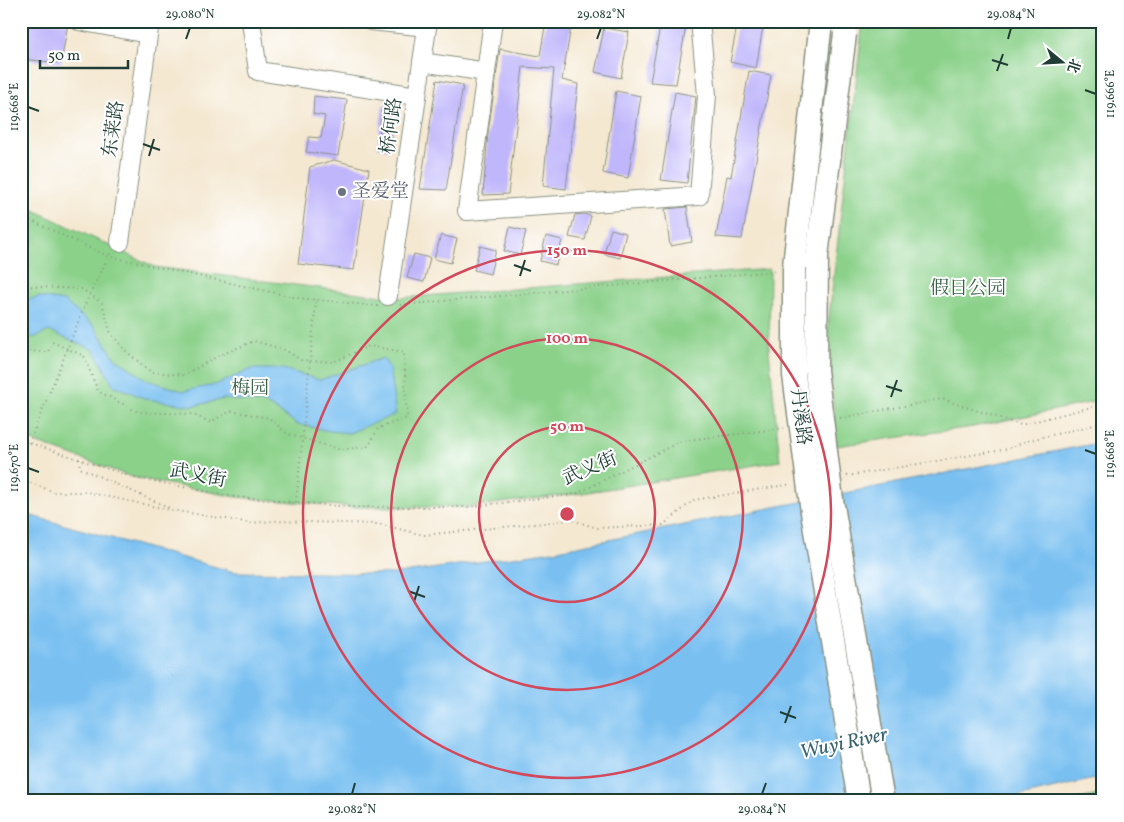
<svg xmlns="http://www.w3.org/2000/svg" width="1124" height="822" font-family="Vollkorn,'Noto Serif SC',serif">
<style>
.green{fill:#8bd18a;stroke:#55875f}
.water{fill:#79c0f1;stroke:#4c7e92}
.building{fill:#c0b6fb}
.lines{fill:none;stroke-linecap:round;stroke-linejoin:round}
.minor-casing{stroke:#8a9282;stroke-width:20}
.path{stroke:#8a9282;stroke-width:2;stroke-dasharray:1 4;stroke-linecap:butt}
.minor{stroke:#fff;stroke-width:18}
.major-bridge-casing{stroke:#8a9282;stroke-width:25;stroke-linecap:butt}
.major-bridge{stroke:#fff;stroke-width:22}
.ticks{fill:none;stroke:#1f3d34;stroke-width:2}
.ring{fill:none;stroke:#d1495b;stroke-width:2.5}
.worship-dot{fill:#6b7280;stroke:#fff;stroke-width:2}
.labels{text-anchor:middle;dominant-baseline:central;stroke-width:4;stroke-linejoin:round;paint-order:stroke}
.street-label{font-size:19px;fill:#1f3d34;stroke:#fff}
.worship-label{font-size:19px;fill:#5b616d;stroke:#fff;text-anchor:start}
.park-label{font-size:19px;fill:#3a624a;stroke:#fff}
.water-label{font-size:20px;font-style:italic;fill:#3a646d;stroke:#fff}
.centre{fill:#d1495b;stroke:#fff;stroke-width:2.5}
.ring-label{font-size:15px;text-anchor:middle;font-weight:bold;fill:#d1495b;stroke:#fff;stroke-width:4;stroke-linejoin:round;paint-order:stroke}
.neatline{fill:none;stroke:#1f3d34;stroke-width:2}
.ticks-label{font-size:12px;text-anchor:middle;fill:#1f3d34}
</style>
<rect width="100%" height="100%" fill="#fff"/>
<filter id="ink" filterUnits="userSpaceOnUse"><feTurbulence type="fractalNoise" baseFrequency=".02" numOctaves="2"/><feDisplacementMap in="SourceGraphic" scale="10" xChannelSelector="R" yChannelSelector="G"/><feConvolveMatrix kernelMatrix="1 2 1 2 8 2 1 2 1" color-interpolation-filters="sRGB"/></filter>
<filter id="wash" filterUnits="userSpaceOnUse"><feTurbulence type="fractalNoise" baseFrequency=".0096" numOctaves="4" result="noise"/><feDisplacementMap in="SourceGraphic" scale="20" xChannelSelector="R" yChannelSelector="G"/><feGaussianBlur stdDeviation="1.12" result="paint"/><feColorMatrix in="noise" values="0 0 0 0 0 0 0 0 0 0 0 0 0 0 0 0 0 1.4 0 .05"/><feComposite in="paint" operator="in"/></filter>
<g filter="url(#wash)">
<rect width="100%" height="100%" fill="#f4e8d1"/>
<g class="green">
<polygon points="863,21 1103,21 1103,400 973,427 836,446 828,326"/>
<polygon points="21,204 155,267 398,298 770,269 769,351 780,461 576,494 467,507 351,507 236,497 132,477 21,437"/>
<polygon points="1103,794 1103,801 1069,801"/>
</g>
<g class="water">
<polygon points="39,297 64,301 94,326 115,358 147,380 183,391 215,385 252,369 283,369 320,380 383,358 389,367 396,414 349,433 329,431 297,424 265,403 224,399 193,406 146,399 113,385 94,350 49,331 36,337 21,338 21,301"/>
<polygon points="1103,442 1103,777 999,801 21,801 21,513 234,572 397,574 553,551"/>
</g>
<g id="blocks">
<g class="building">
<polygon points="21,21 68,23 61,63 21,59"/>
<polygon points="546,21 572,21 562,80 578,84 566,189 543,186 554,69 523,67 508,194 483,195 488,133 500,49 540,56"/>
<polygon points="661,21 686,26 676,84 650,82"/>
<polygon points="738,21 764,21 756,68 730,62"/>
<polygon points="604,28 629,32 621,78 595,72"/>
<polygon points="749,71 771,75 742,239 716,237 727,176 731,177"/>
<polygon points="437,80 463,85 446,190 420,189"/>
<polygon points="616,91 641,96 628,178 603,173"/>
<polygon points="675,92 696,96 687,183 661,180"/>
<polygon points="314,96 347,100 338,156 306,152 309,137 321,138 325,116 313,114"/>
<polygon points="383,105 396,105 390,150 377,147"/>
<polygon points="334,160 369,169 354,270 298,264 310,167"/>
<polygon points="687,207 692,242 670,246 665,209"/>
<polygon points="584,214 591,216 585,240 569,237 575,215"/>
<polygon points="510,227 526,231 520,255 504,251"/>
<polygon points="611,229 626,233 620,258 604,254"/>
<polygon points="441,235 457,239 451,263 434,259"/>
<polygon points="546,236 562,240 556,265 540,261"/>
<polygon points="480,246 496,250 490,274 474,270"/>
<polygon points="414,254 430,258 424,282 407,278"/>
</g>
</g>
</g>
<g filter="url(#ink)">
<use href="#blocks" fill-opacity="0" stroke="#8a9282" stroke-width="1"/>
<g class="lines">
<g class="minor-casing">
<g id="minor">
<polyline points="79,21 148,34"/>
<polyline points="251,21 258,71 417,96"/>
<polyline points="371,21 427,27"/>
<polyline points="493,21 467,211 699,196 707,95 700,21"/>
<polyline points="422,62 486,72"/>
<polyline points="120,242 150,21"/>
<polyline points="388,296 428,21"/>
</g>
</g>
<g class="path">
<polyline points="21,216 108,256 298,298 378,306"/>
<polyline points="21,286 82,289 102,303 111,334 128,353 151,372 184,375 218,356 254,341 285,350 301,360 333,362 369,346 404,352 407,418 378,428 369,446 341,450 288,434 269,418 231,411 210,422 191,414 138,412 98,391 84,356 52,342 48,352 21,351"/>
<polyline points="400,305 776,271"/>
<polyline points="840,418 942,399 1021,425 1103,404"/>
<polyline points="21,440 132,477 236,497 351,507 467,507 576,494 681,441 784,428"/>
<polyline points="29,443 88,298 111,252"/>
<polyline points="79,459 80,468 172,509"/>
<polyline points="847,476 1008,449 1026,441 1103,423"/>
<polyline points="21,479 54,492 86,492 171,510 251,523 275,521 378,524 424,535 572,520 597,528 663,525 694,500 792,484"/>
<polyline points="296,502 316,301"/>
</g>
<use href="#minor" class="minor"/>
<g class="major-bridge-casing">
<g id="major-bridge">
<polyline points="820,30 794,266 794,375 812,512 859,801"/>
<polyline points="845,34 817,256 816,370 832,500 883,801"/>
</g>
</g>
<use href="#major-bridge" class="major-bridge"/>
</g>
</g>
<path class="ticks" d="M186 39 190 28M597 39 601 28M1008 39 1011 28M992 60 1008 65M997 71 1003 54M1085 90 1096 94M28 107 39 111M143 144 160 150M149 156 154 139M514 265 531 271M520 276 525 260M886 386 902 391M891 397 897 380M1085 450 1096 454M28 468 39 472M408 591 425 597M414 602 419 586M780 712 796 718M785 723 791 706M352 794 355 783M762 794 766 783"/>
<g class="ring">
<circle cx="567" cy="514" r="88"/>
<circle cx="567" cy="514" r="176"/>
<circle cx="567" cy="514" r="264"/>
</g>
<circle class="worship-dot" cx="342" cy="192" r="5"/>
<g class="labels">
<g class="street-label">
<text transform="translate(392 126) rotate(-82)">桥何路</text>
<text transform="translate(114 129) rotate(-82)">东莱路</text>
<text transform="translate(800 417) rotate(83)">丹溪路</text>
<text transform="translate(590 469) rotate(-23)">武义街</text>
<text transform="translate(198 476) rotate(11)">武义街</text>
</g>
<g class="worship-label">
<text x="352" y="192">圣爱堂</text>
</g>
<g class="park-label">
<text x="968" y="289">假日公园</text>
<text x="250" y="389">梅园</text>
</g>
<g class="water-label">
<text transform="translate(844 744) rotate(-12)">Wuyi River</text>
</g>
</g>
<circle cx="567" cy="514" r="8" class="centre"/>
<g class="ring-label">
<text x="567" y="255">150 m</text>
<text x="567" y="343">100 m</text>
<text x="567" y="431">50 m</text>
</g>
<rect width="1124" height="822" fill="none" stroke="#fff" stroke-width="55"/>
<g transform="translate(1062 62) rotate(108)" stroke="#ffffff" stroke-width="4" paint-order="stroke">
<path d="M0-4L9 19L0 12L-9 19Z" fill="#1f3d34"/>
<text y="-8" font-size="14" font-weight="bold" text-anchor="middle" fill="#1f3d34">北</text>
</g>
<path d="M40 60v8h88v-8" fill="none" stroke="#1f3d34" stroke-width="2.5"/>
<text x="48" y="60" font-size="15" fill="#1f3d34" stroke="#ffffff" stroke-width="4" paint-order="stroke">50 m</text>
<rect x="28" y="28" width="1068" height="766" class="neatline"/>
<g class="ticks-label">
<text x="190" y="18">29.080°N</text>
<text x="601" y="18">29.082°N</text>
<text x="1011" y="18">29.084°N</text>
<text transform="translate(1110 94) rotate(-90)" y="4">119.666°E</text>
<text transform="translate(14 107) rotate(-90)" y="4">119.668°E</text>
<text transform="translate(1110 454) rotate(-90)" y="4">119.668°E</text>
<text transform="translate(14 468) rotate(-90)" y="4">119.670°E</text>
<text x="352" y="813">29.082°N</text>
<text x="762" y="813">29.084°N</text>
</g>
</svg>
